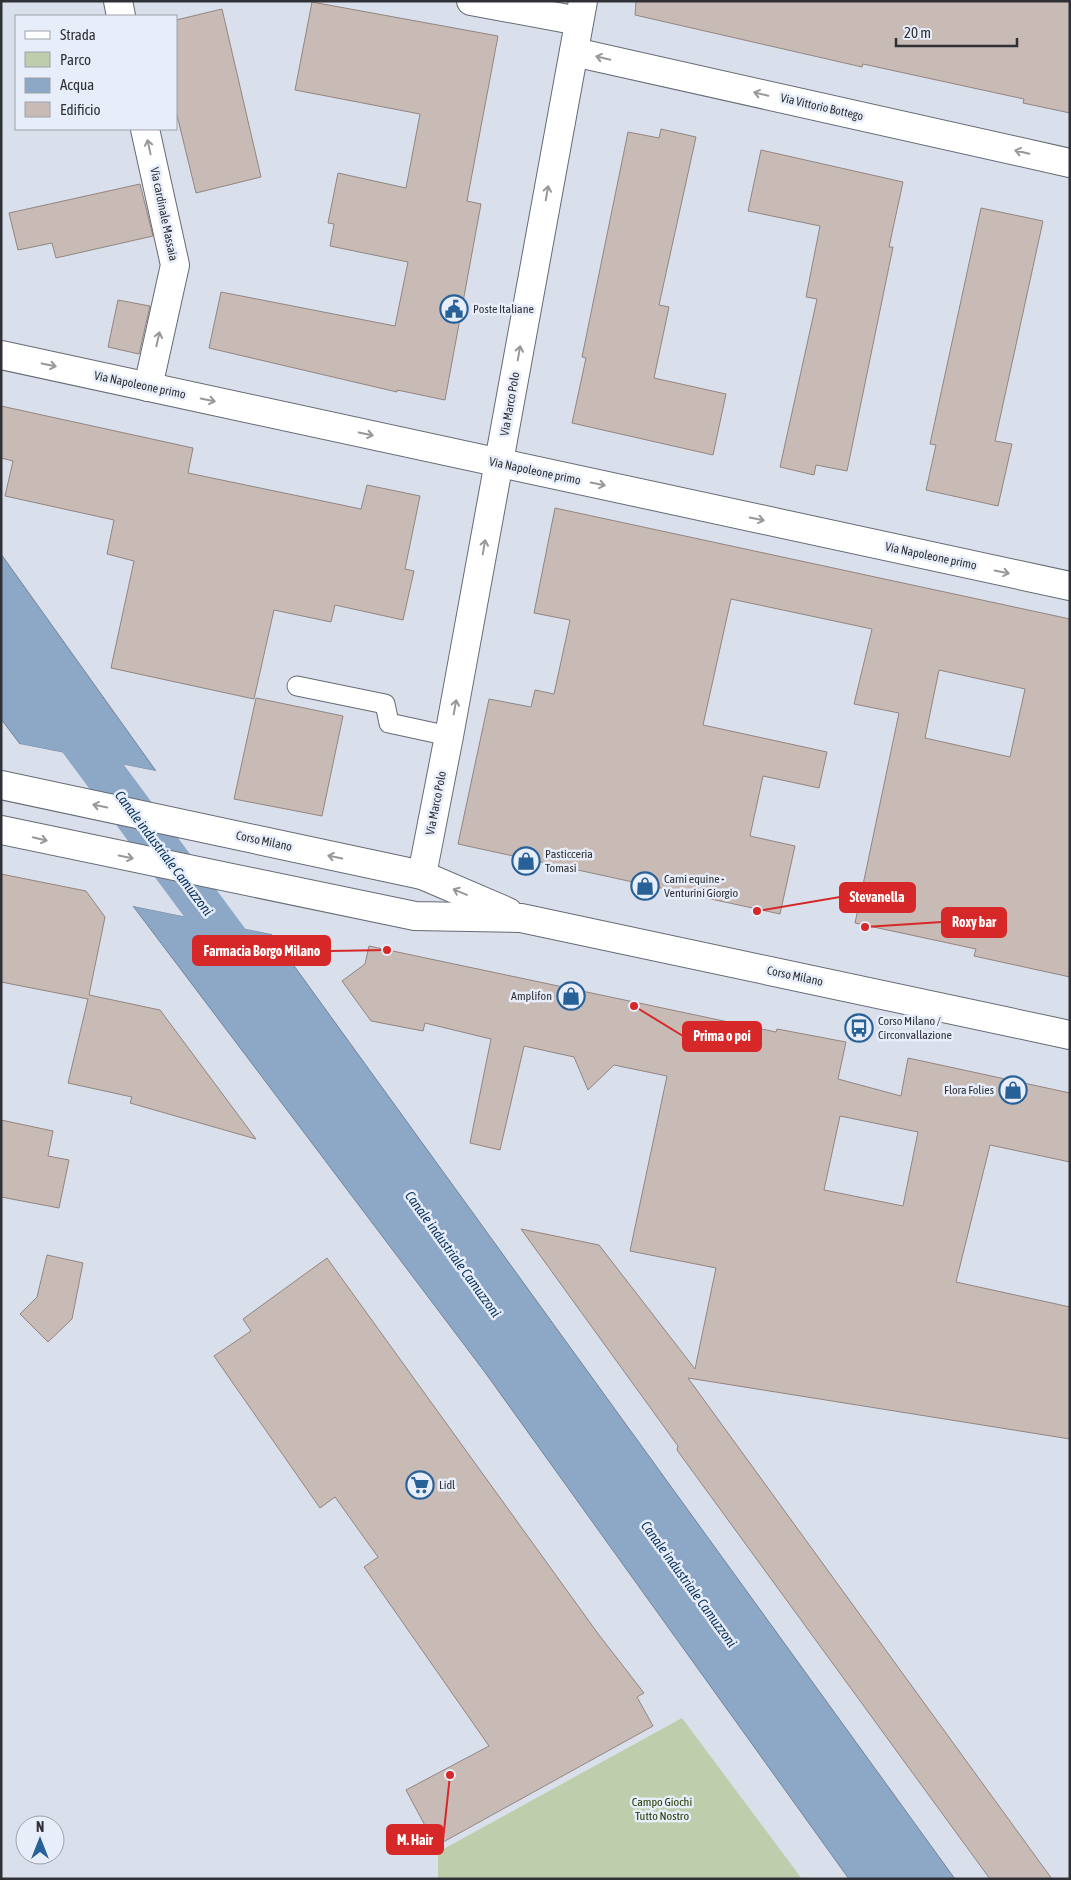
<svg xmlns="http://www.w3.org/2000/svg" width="1071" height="1880" font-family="'Asap Condensed',sans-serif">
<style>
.green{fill:#beceac}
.water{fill:#8da8c6;stroke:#71849b}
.pier{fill:#dae0eb}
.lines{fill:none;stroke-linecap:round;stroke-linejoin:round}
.canal{stroke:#8da8c6;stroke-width:42}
.building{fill:#c8bbb6;stroke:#928581;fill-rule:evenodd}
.service-casing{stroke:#656a74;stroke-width:21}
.minor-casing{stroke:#656a74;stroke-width:30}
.primary-casing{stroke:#656a74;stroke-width:30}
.service{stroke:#fff;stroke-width:19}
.minor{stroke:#fff;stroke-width:28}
.primary{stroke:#fff;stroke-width:28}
.oneway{stroke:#97989a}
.labels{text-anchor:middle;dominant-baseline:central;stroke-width:5;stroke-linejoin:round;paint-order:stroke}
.street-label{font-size:12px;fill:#2f3136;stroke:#e7edf9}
.poi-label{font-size:12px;fill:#2f3136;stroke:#e7edf9;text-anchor:start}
.park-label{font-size:12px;fill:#293d03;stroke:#e7edf9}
.water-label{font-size:14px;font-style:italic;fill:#09335a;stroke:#e7edf9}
.leader{fill:none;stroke:#d62828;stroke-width:2}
.callout-dot{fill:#d62828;stroke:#e7edf9;stroke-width:2}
.callout{fill:#d62828;stroke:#d62828;stroke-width:2}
.callout-label{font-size:14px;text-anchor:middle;font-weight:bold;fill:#fff}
</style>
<rect width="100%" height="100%" fill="#dae0eb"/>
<polygon class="green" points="682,1718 802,1879 438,1879 438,1852"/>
<g class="water">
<polygon points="1,554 156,771 20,744 1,719"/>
<polygon points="133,906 271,934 955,1879 849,1879 484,1371"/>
</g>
<g class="pier">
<polygon points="20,744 156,771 158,773 22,747"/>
<polygon points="134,903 269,931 271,934 133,906 132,904"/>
</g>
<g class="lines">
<polyline class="canal" points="1,634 249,969"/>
</g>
<g class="building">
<polygon points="636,1 1070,1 1070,113 1023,103 1024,99 863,64 862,67 635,15"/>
<polygon points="312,2 498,36 467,201 481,204 445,400 397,390 397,392 209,348 221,292 395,326 408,262 330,246 334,224 328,223 338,173 406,188 420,114 295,90"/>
<polygon points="222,9 261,177 196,193 176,111 176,20"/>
<polygon points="661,129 696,137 659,305 669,307 654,378 726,394 713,455 572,423 586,358 582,357 628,132 659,138"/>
<polygon points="761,150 903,182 889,247 893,247 847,471 816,465 814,475 780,467 817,299 806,297 820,226 748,211"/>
<polygon points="140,184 153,236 56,258 52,243 18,250 9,213"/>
<polygon points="981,208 1043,221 995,441 1012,444 998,506 926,490 936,445 930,444"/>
<polygon points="118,300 150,306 139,354 108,347"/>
<polygon points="1,406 193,448 188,473 361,509 367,485 420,496 405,569 414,571 403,620 335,605 331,622 274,610 254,699 111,668 134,561 107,554 114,520 5,496 13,461 1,458"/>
<path d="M555 508 1070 619V977L974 956 976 949 855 923 899 713 854 704 872 629 731 599 703 725 827 752 819 788 763 776 750 836 795 846 780 914 458 844 489 699 531 707 535 690 554 694 570 620 534 613ZM939 670 1025 689 1010 757 925 738Z"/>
<polygon points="256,698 343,716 322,816 234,799"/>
<polygon points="1,874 86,891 105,917 89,995 160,1010 256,1139 130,1103 132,1097 68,1083 88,999 1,982"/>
<path d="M369 946 776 1032 777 1029 846 1042 838 1079 901 1096 908 1058 1070 1093V1162L990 1145 956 1282 1070 1307V1439L688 1378 1052 1879H990L677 1450 678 1446 521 1229 599 1245 695 1369 716 1268 630 1251 667 1076 614 1065 588 1090 574 1057 524 1046 500 1150 470 1143 491 1039 425 1023 423 1031 371 1021 342 981 365 964ZM840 1116 918 1132 903 1206 824 1190Z"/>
<polygon points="1,1120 53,1131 48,1156 69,1160 59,1208 1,1197"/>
<polygon points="47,1255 83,1263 72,1319 48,1342 20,1314 37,1297"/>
<polygon points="327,1258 599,1635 644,1693 637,1697 653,1726 436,1846 406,1790 489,1746 364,1567 378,1557 335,1497 320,1508 214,1356 251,1331 243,1319"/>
</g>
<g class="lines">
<g class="service-casing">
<polyline id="service" points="297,686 385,704 389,723 449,736"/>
</g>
<g class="minor-casing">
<g id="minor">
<polyline points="118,1 121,16"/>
<polyline points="471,1 579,21"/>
<polyline points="574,52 1070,163"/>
<polyline points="145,129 175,265 148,387"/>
<polyline points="1,355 1070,586"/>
<polyline points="422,875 449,736 583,1"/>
</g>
</g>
<g class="primary-casing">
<g id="primary">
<polyline points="1,785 422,875 508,912"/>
<polyline points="1,830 415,916 521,918 1070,1035"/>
</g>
</g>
<use href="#service" class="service"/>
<use href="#minor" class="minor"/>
<use href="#primary" class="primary"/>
</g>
<defs><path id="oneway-shaft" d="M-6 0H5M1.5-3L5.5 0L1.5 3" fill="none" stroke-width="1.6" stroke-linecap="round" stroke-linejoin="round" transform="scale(1.25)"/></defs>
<g class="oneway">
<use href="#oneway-shaft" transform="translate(603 58) rotate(-167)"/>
<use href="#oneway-shaft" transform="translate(761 94) rotate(-167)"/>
<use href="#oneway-shaft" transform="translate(149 147) rotate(-102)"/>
<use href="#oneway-shaft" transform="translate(1022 152) rotate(-167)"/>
<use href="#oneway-shaft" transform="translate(547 193) rotate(-80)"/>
<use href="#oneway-shaft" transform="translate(158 339) rotate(-77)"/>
<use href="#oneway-shaft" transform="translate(519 353) rotate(-80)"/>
<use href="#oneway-shaft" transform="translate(49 365) rotate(12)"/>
<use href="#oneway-shaft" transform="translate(208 400) rotate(12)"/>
<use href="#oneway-shaft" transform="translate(366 434) rotate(12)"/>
<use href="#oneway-shaft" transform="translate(598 484) rotate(12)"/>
<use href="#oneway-shaft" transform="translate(757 519) rotate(12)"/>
<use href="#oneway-shaft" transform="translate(484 547) rotate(-80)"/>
<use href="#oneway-shaft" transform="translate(1002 572) rotate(12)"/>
<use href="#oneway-shaft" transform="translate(455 707) rotate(-80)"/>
<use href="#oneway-shaft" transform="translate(100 806) rotate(-168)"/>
<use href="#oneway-shaft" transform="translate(40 839) rotate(13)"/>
<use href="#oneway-shaft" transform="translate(126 857) rotate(12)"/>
<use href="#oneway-shaft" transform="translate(335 857) rotate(-168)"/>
<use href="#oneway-shaft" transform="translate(460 892) rotate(-157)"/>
</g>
<defs>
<g id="civic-ring" transform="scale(1.4375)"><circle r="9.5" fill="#e7edf9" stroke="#286098" stroke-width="1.5"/><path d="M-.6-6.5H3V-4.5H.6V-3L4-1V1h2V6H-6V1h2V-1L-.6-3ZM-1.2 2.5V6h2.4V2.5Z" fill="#286098"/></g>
<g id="shop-ring" transform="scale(1.4375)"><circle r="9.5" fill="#e7edf9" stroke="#286098" stroke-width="1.5"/><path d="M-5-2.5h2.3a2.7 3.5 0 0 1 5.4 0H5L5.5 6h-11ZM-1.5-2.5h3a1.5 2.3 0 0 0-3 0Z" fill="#286098"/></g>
<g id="bus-ring" transform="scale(1.4375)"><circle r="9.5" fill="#e7edf9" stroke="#286098" stroke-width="1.5"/><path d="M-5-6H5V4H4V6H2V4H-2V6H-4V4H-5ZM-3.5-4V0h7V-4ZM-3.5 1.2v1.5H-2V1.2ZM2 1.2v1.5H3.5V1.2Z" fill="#286098"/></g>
<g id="supermarket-ring" transform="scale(1.4375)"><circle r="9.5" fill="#e7edf9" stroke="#286098" stroke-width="1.5"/><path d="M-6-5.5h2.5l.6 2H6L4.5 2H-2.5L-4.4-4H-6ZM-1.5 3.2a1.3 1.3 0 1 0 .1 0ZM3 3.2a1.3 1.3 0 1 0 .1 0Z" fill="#286098"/></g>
</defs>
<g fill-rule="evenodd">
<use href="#civic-ring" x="454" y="309"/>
<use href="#shop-ring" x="526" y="861"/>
<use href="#shop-ring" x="645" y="886"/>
<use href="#shop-ring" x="571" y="996"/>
<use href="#bus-ring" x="859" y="1028"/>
<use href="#shop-ring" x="1013" y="1090"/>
<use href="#supermarket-ring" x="420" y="1485"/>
</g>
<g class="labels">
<g class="street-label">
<text transform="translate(822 107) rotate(13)">Via Vittorio Bottego</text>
<text transform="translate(164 214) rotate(78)">Via cardinale Massaia</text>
<text transform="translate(140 385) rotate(12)">Via Napoleone primo</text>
<text transform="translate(510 404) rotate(-80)">Via Marco Polo</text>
<text transform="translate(535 471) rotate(12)">Via Napoleone primo</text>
<text transform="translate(931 556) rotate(12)">Via Napoleone primo</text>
<text transform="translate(436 803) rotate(-79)">Via Marco Polo</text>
<text transform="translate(264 841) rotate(12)">Corso Milano</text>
<text transform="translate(795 976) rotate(12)">Corso Milano</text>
</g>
<g class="poi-label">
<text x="473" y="309">Poste Italiane</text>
<text x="545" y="854">Pasticceria<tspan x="545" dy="14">Tomasi</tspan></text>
<text x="664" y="879">Carni equine -<tspan x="664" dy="14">Venturini Giorgio</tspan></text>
<text x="552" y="996" text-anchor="end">Amplifon</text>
<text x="878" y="1021">Corso Milano /<tspan x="878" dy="14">Circonvallazione</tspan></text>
<text x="994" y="1090" text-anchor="end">Flora Folies</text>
<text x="439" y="1485">Lidl</text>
</g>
<g class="park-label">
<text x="662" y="1802">Campo Giochi<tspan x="662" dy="14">Tutto Nostro</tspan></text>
</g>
<g class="water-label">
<text transform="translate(164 853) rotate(53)">Canale industriale Camuzzoni</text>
<text transform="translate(453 1254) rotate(54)">Canale industriale Camuzzoni</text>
<text transform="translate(689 1584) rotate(54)">Canale industriale Camuzzoni</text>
</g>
</g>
<path class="leader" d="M757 911L840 897M865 927L942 922M387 950L330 951M634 1006L683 1036M450 1775L443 1840"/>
<g class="callout-dot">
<circle cx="757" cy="911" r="5"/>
<circle cx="865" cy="927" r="5"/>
<circle cx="387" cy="950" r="5"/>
<circle cx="634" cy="1006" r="5"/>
<circle cx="450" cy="1775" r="5"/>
</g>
<g class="callout">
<rect x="840" y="883" width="75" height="29" rx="5"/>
<rect x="942" y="908" width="64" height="29" rx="5"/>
<rect x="193" y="936" width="137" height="29" rx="5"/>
<rect x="683" y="1022" width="78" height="29" rx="5"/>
<rect x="387" y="1825" width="56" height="29" rx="5"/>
</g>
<g class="callout-label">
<text x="877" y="902">Stevanella</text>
<text x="974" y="927">Roxy bar</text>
<text x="262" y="956">Farmacia Borgo Milano</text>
<text x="722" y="1041">Prima o poi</text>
<text x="415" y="1845">M. Hair</text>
</g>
<rect width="1071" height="1880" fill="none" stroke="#2f3136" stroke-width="5"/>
<rect x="15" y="15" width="162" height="115" fill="#e7edf9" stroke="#9da2ab"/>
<rect x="25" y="31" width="25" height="8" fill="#ffffff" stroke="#9da2ab"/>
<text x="60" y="40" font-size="15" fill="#2f3136">Strada</text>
<rect x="25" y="52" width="25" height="15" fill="#beceac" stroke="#9da2ab"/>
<text x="60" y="65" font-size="15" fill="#2f3136">Parco</text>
<rect x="25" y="78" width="25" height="15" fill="#8da8c6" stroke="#9da2ab"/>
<text x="60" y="90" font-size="15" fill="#2f3136">Acqua</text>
<rect x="25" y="102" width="25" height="15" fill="#c8bbb6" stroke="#9da2ab"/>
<text x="60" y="115" font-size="15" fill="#2f3136">Edificio</text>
<g transform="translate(40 1840)"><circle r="24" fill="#e7edf9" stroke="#9da2ab"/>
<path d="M0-4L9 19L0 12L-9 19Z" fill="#286098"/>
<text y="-8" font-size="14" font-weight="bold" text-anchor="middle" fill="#2f3136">N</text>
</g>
<path d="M896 38v8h121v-8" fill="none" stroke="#2f3136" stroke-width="2.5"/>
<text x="904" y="38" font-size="15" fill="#2f3136" stroke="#e7edf9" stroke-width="4" paint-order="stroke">20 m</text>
</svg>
